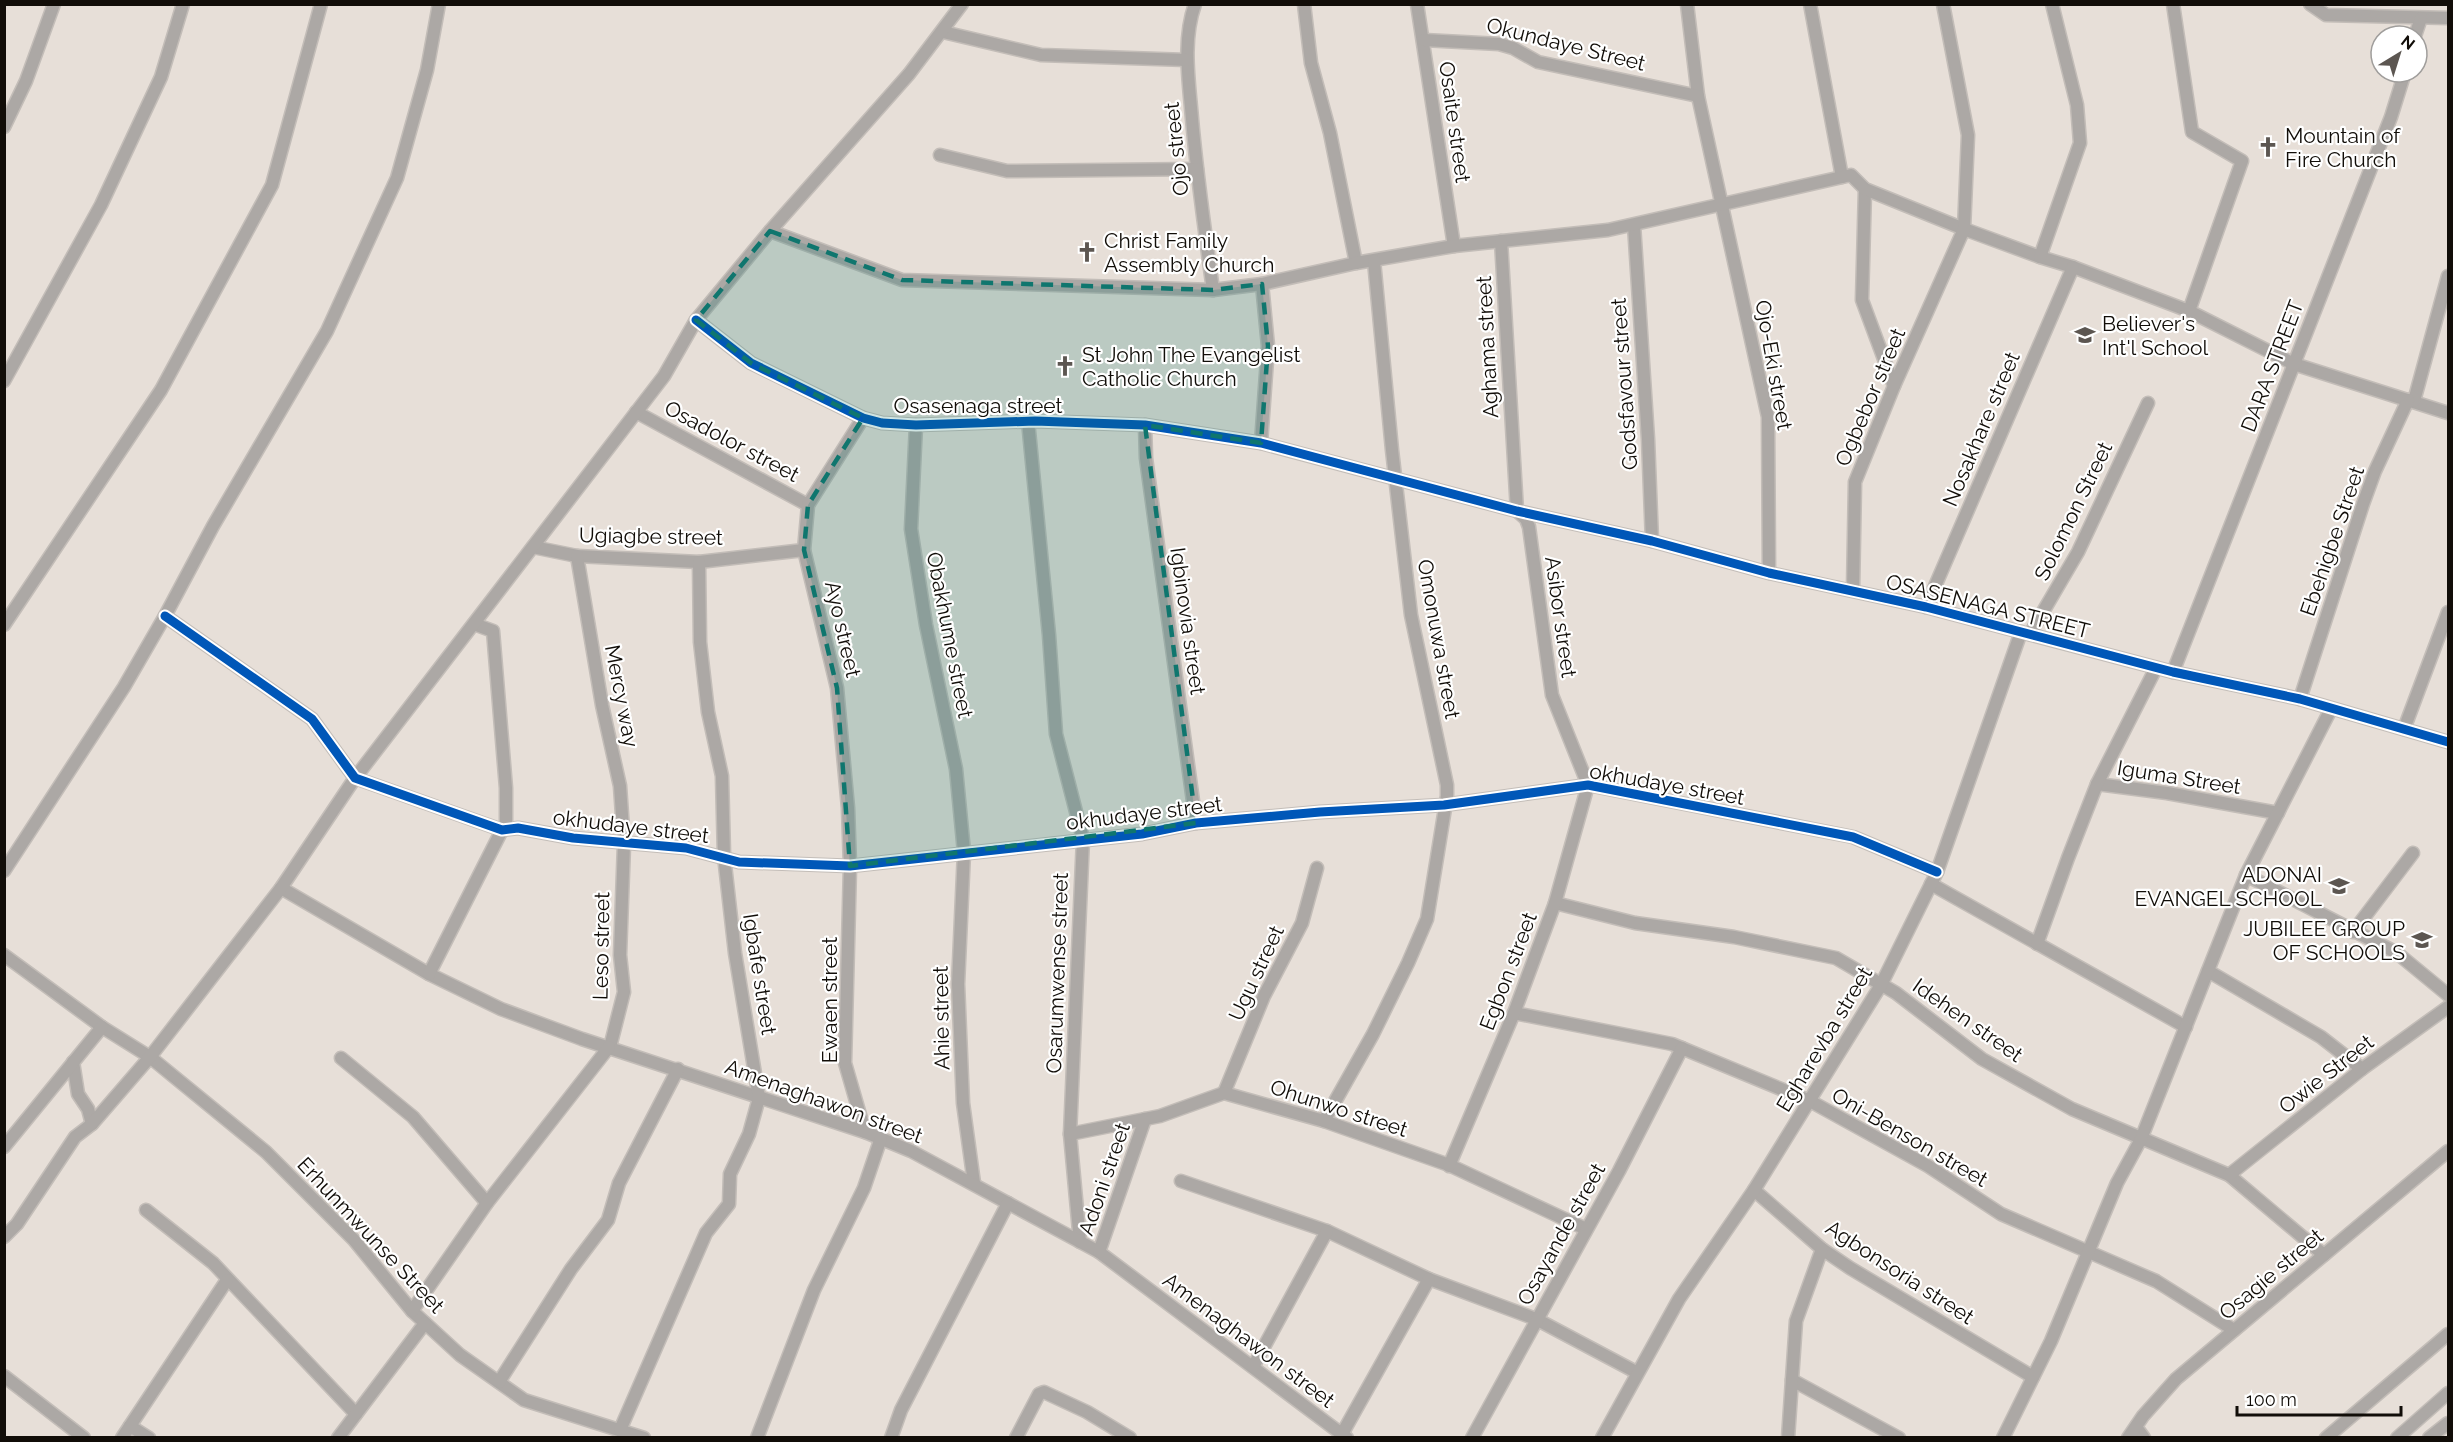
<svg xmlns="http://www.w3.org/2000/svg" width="2453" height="1442" font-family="Raleway,sans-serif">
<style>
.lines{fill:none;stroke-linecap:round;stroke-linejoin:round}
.minor-casing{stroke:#c3bdb8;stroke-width:15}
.minor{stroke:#aca8a5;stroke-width:12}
.cycleway-casing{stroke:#fff;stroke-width:13}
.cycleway{stroke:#0057b8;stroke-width:9}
.marked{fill:#0f766e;fill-opacity:0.2;stroke:#0f766e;stroke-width:4.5;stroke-dasharray:12 8;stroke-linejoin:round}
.labels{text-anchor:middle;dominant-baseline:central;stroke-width:4.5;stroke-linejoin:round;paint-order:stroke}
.street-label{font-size:21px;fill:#110d08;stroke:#fff}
.poi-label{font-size:21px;fill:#110d08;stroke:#fff;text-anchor:start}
</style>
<rect width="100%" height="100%" fill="#e7dfd8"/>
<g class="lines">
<g class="minor-casing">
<g id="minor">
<path d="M1195 4C1182 41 1189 81 1192 119 1197 176 1205 233 1213 290"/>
<polyline points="1304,4 1311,63 1330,133 1356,263"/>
<polyline points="1417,4 1454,246"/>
<polyline points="1687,4 1698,96 1768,417 1769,573"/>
<polyline points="1810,4 1842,177"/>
<polyline points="2173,4 2192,132 2242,161 2189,311"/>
<polyline points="2310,4 2326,15 2448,18"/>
<polyline points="943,32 1041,55 1187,60"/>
<polyline points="2415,36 2421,18"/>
<polyline points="1424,40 1499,44 1513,48 1538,62 1698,96"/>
<polyline points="4,127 26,81 54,4"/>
<polyline points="940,155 1007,171 1197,169"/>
<polyline points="1865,189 1862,300 1894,386"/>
<polyline points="1634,225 1648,439 1652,541"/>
<polyline points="770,231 902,280 1213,290 1262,284 1356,263 1454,246 1608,230 1851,175 1865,189 1964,229 2040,257 2073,267 2189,311 2294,364 2448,413"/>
<polyline points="2040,257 2080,143 2077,105 2052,4"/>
<polyline points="696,320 751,363 863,418 882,423 916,425 1035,421 1145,425 1261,443 1517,511 1652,541 1769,573 1926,607 2173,672 2300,699 2448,742"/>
<polyline points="4,381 101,205 161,77 183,4"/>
<polyline points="2414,401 2448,276"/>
<polyline points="636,412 808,505"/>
<polyline points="863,418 808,505 804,550 837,688 848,808 850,866 845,1063 865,1132"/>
<polyline points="1028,421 1049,635 1056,734 1083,839 1070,1134 1080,1242"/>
<polyline points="916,425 911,529 926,625 956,769 964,852 958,984 963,1103 974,1183"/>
<polyline points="1145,425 1146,458 1196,823"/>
<polyline points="1261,443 1268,346 1262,284"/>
<polyline points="533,547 577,556 699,562 804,550"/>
<polyline points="577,556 602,705 620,786 624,844 620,955 624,992 610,1047"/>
<polyline points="1853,590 1855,482 1894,386 1964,229 1968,135 1943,4"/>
<polyline points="1926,607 2073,267"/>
<polyline points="165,616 312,719 355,778 502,830 518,828 573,838 686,848 739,862 850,866 1142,834 1196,823 1320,812 1444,805 1588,785 1853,837 1937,872"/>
<polyline points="4,625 161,390 272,185 321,4"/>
<polyline points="2030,634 2078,552 2148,403"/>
<polyline points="2173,672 2391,117 2405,72"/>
<polyline points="2300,699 2363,504 2375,471 2408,400"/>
<polyline points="2404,729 2448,612"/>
<polyline points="2097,784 2167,793 2278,813"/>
<polyline points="4,871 124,687 165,616 213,526 327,331 397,178 427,70 439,4"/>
<polyline points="2246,875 2397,953 2448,995"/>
<polyline points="1931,884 2186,1027"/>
<polyline points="281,888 429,974 501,1009 582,1039 865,1132 911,1151 1099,1252 1347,1438"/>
<polyline points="1555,903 1635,923 1734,937 1836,958 1896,993 1982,1059 2072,1109 2229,1175 2324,1255"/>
<polyline points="2353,932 2413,853"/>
<polyline points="2037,944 2068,858 2097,784 2156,668"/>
<polyline points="4,955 102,1027 150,1057 266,1152 354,1240 412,1311 460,1355 524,1400 644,1438"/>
<polyline points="2208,971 2321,1037 2362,1069"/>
<polyline points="429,974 502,830 506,825 506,788 493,631 474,624"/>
<polyline points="1514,1013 1672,1044 1810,1101 1928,1166 2001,1214 2156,1281 2234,1330"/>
<polyline points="341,1058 413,1117 487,1203"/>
<polyline points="73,1062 78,1094 88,1109 92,1124"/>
<polyline points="1224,1093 1264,996 1302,923 1317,868"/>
<polyline points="1324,1121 1373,1034 1408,963 1427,919 1447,796 1447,785 1411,615 1392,450 1374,261"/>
<polyline points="1070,1134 1160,1116 1224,1093 1324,1121 1449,1165 1586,1229"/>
<polyline points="4,1147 102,1027"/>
<polyline points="1449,1166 1514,1013 1555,903 1588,785 1552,695 1529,527 1526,519 1517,511 1501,241"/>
<polyline points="2229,1175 2362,1069 2448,1007"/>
<polyline points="1181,1181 1327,1231 1429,1279 1536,1319 1636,1372"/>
<polyline points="1754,1190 1822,1249 1850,1268 2033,1377"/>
<polyline points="146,1210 213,1263 356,1414"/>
<polyline points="4,1237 17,1224 75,1137 92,1124 150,1057 281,888 355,778 664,376 696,320 770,231 909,74 962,4"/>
<polyline points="1099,1252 1145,1119"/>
<polyline points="412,1311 487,1203 609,1047"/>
<polyline points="1253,1367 1327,1231"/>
<polyline points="4,1376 84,1438"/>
<polyline points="1792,1380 1899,1438"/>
<polyline points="499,1382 571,1269 608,1220 619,1183 678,1069"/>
<polyline points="130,1426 149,1438"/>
<polyline points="2136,1427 2144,1438"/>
<polyline points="620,1430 706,1233 729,1204 730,1174 749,1134 759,1098 735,953 724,856 722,776 708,712 700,642 699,562"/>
<polyline points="1342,1434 1429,1279"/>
<polyline points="122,1438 227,1280"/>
<polyline points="338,1438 425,1323"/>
<polyline points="757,1438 814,1290 864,1188 881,1138"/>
<polyline points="891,1438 901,1410 1008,1203"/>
<polyline points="1016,1438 1039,1394 1044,1392 1087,1412 1130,1438"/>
<polyline points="1472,1438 1619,1171 1682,1048"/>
<polyline points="1602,1438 1679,1299 1754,1190 1881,985 1937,872 2021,632"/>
<polyline points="1788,1438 1796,1321 1822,1249"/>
<polyline points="2003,1438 2051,1341 2117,1183 2141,1139 2246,875 2331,709"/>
<polyline points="2128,1438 2143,1416 2176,1379 2448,1151"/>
<polyline points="2326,1438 2448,1334"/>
<polyline points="2397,1438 2448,1393"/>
<polyline points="2429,1438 2448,1423"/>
</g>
</g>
<use href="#minor" class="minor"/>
<g class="cycleway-casing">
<g id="cycleway">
<polyline points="696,320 751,363 863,418 882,423 916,425 1035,421 1145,425 1261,443 1517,511 1652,541 1769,573 1926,607 2173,672 2300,699 2448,742"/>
<polyline points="165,616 312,719 355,778 502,830 518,828 573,838 686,848 739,862 850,866 1142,834 1196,823 1320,812 1444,805 1588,785 1853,837 1937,872"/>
</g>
</g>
<use href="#cycleway" class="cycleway"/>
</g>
<path class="marked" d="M770 231 902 280 1213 290 1262 284 1268 346 1261 443 1145 425 1196 823 850 866 837 688 804 550 808 505 863 418 751 363 696 320Z"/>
<defs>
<g id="church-bare" transform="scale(1.62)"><path d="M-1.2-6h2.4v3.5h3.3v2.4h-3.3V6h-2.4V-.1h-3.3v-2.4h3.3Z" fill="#5c5651" stroke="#fff" stroke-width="2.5" paint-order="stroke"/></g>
<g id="school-bare" transform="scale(1.62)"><path d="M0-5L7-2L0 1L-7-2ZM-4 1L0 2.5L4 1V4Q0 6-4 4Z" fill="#5c5651" stroke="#fff" stroke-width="2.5" paint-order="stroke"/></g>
</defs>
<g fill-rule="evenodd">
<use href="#church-bare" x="2268" y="147"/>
<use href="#church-bare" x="1087" y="252"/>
<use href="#school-bare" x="2085" y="335"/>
<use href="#church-bare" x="1065" y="366"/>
<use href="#school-bare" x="2339" y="886"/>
<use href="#school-bare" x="2422" y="940"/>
</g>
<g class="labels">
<g class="street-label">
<text transform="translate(1566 44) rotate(14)">Okundaye Street</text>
<text transform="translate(1455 122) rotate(82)">Osaite street</text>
<text transform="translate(1176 149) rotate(-96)">Ojo street</text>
<text transform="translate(1487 347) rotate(-93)">Aghama street</text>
<text transform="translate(1774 365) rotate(80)">Ojo-Eki street</text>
<text transform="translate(2272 366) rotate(-69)">DARA STREET</text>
<text transform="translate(1624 384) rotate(-94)">Godsfavour street</text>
<text transform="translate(1870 397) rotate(-67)">Ogbebor street</text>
<text x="978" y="405">Osasenaga street</text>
<text transform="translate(1981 429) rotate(-67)">Nosakhare street</text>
<text transform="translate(732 441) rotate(28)">Osadolor street</text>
<text transform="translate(2073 511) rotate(-64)">Solomon Street</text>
<text transform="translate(651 536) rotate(1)">Ugiagbe street</text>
<text transform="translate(2332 541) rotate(-71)">Ebehigbe Street</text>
<text transform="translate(1988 606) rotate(14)">OSASENAGA STREET</text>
<text transform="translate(1561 617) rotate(82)">Asibor street</text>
<text transform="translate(1188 621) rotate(82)">Igbinovia street</text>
<text transform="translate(843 629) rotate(77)">Ayo street</text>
<text transform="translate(950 635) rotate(79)">Obakhume street</text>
<text transform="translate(1439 639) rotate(80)">Omonuwa street</text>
<text transform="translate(622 696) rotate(79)">Mercy way</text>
<text transform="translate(2179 777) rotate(9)">Iguma Street</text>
<text transform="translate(1667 784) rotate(10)">okhudaye street</text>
<text transform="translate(1144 813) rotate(-7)">okhudaye street</text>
<text transform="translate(631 826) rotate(7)">okhudaye street</text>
<text transform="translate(601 946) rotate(-89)">Leso street</text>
<text transform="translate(1508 971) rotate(-69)">Egbon street</text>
<text transform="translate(1057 973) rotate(-88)">Osarumwense street</text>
<text transform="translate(1256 973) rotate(-65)">Ugu street</text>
<text transform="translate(760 974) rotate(81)">Igbafe street</text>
<text transform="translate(829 1000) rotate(-90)">Ewaen street</text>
<text transform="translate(941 1018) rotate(-91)">Ahie street</text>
<text transform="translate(1968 1020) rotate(35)">Idehen street</text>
<text transform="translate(1824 1039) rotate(-59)">Egharevba street</text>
<text transform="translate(2326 1074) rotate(-38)">Owie Street</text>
<text transform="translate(824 1101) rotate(20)">Amenaghawon street</text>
<text transform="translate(1339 1108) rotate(18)">Ohunwo street</text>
<text transform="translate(1910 1137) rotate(30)">Oni-Benson street</text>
<text transform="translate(1104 1179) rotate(-71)">Adoni street</text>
<text transform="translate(1561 1234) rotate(-61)">Osayande street</text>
<text transform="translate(371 1235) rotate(47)">Erhunmwunse Street</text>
<text transform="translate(1900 1272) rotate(33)">Agbonsoria street</text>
<text transform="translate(2271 1274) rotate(-40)">Osagie street</text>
<text transform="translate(1249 1340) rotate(37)">Amenaghawon street</text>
</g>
<g class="poi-label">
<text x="2285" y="135">Mountain of<tspan x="2285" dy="24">Fire Church</tspan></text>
<text x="1104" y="240">Christ Family<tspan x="1104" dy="24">Assembly Church</tspan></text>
<text x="2102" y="323">Believer's<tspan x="2102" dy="24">Int'l School</tspan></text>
<text x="1082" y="354">St John The Evangelist<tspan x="1082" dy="24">Catholic Church</tspan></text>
<text x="2322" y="874" text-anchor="end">ADONAI<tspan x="2322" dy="24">EVANGEL SCHOOL</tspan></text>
<text x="2405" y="928" text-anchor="end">JUBILEE GROUP<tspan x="2405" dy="24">OF SCHOOLS</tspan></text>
</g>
</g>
<rect width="2453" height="1442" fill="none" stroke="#110d08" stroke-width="12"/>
<g transform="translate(2399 54) rotate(38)"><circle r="28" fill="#ffffff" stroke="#a09e9c" stroke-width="1.5"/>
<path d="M0-4.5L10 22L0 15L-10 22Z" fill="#5c5651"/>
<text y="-9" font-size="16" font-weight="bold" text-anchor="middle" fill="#110d08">N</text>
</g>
<path d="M2237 1406v9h164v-9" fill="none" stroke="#110d08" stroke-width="3"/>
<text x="2246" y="1406" font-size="18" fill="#110d08" stroke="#ffffff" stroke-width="4.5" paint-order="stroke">100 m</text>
</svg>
